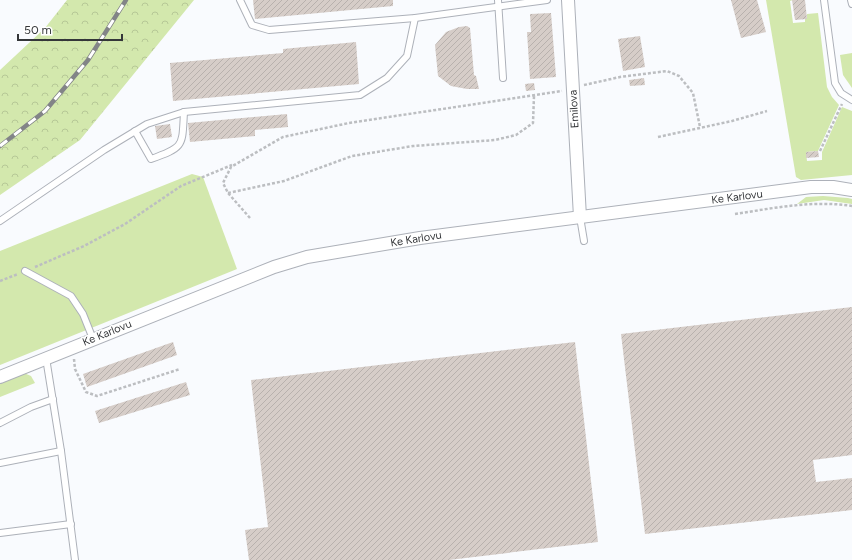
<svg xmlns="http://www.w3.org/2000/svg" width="852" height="560" font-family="Figtree,sans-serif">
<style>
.grass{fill:#d3e8ad}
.park{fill:url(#park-crowns)}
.building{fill:url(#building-hatch)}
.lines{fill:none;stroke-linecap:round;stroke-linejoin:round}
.lane-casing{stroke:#adb1b9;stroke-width:8}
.street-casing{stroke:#adb1b9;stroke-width:14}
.path{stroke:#bcbec1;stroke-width:2.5;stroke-dasharray:3 2;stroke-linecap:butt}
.lane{stroke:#fff;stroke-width:6}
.street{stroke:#fff;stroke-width:12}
.rail-casing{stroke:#828487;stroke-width:4.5}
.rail{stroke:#fff;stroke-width:3;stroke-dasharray:9;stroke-linecap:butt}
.labels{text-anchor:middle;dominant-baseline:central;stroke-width:3;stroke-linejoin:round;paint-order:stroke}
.street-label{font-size:11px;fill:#343639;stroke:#fff}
</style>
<defs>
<pattern id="park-crowns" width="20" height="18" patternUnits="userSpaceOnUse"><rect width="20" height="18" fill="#d3e8ad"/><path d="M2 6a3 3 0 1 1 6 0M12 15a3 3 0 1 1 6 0" fill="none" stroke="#b6c896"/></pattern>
<pattern id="building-hatch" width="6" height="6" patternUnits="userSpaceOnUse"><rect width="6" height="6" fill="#d6cdc8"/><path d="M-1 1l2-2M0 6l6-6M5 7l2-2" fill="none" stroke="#b8b1ad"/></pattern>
</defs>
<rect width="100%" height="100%" fill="#f9fbfe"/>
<g class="grass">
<polygon points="766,0 793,0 790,1 793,23 805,22 805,19 807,18 807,14 818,13 827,87 832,97 839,105 818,151 806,152 807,161 822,160 822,152 842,107 852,111 852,175 801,180 796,177"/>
<polygon points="852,53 852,88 843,75 840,55"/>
<polygon points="192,174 203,177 237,269 0,365 0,251"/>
<polygon points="823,196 848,198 852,199 852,204 824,200 797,204 806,197"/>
<polygon points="24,373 31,376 35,383 0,397 0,383"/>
</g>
<polygon class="park" points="67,0 194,0 80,140 0,195 0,70 45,28"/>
<g class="building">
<polygon points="253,0 393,0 393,6 255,19"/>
<polygon points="731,0 757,0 766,32 741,38"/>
<polygon points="792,0 805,0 807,19 795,20"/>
<polygon points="551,13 556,77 530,79 527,32 531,32 530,14"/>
<polygon points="467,26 470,28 474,75 476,76 479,89 467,89 451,86 438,76 435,45 446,32 459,27"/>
<polygon points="640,36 645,67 623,71 618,39"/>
<polygon points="356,42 359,84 173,101 170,63 283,53 283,49"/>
<polygon points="644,78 645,85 630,86 629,80"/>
<polygon points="534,83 535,90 526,91 525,84"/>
<polygon points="287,114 288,127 255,130 255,136 190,142 188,123"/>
<polygon points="170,124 172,137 157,139 155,126"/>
<polygon points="818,151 819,157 806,158 806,152"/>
<polygon points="852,307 852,455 813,460 816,482 852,478 852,510 645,534 621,334"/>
<polygon points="173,342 177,355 87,387 83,374"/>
<polygon points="575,342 598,542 449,560 249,560 245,530 268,527 251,380"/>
<polygon points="186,382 190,395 99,423 95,411"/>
</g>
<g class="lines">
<g class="lane-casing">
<g id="lane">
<polyline points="240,0 252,25 269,30 415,18 547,0"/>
<polyline points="498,0 503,78"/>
<polyline points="824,0 835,83 841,93 852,100"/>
<polyline points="851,0 852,4"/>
<path d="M135 131 151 159C185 147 182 146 184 112"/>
<polyline points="580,217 584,241"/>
<polyline points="0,221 104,150 147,124 184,112 360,95 387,78 407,56 415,18"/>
<polyline points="25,271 71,296 83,314 93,339"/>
<polyline points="46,358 61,451 75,560"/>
<polyline points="0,423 31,407 53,399"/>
<polyline points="0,463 61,451"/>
<polyline points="0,533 71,524"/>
</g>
</g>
<g class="street-casing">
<g id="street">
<polyline points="568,0 580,217"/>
<polyline points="0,377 274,267 307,257 420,238 811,187 833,187 852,190"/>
</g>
</g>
<g class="path">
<polyline points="584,85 620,77 667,71 679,76 693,93 700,127"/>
<polyline points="658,137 732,121 767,111"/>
<polyline points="820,151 842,104"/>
<polyline points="228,193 284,181 352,156 413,146 495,140 516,135 533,123 534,96"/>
<path d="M735 214C774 208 813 200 852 206"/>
<polyline points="250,218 228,193 223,183 231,167 283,137 349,123 562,91"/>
<polyline points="35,267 84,246 125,224 181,186 232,165"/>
<polyline points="0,281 18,274"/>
<polyline points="74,359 75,369 86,392 97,396 180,369"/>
</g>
<use href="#lane" class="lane"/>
<use href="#street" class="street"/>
<g class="rail-casing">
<polyline id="rail" points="0,146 45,111 88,60 126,0"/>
</g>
<use href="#rail" class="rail"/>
</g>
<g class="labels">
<g class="street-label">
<text transform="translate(574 109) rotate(-93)">Emilova</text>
<text transform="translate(737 197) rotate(-7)">Ke Karlovu</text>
<text transform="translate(416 239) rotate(-9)">Ke Karlovu</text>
<text transform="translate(107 333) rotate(-22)">Ke Karlovu</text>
</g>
</g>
<path d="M18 34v6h104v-6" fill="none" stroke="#343639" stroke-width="2"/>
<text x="24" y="34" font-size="12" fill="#343639" stroke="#ffffff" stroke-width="3" paint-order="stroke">50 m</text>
</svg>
